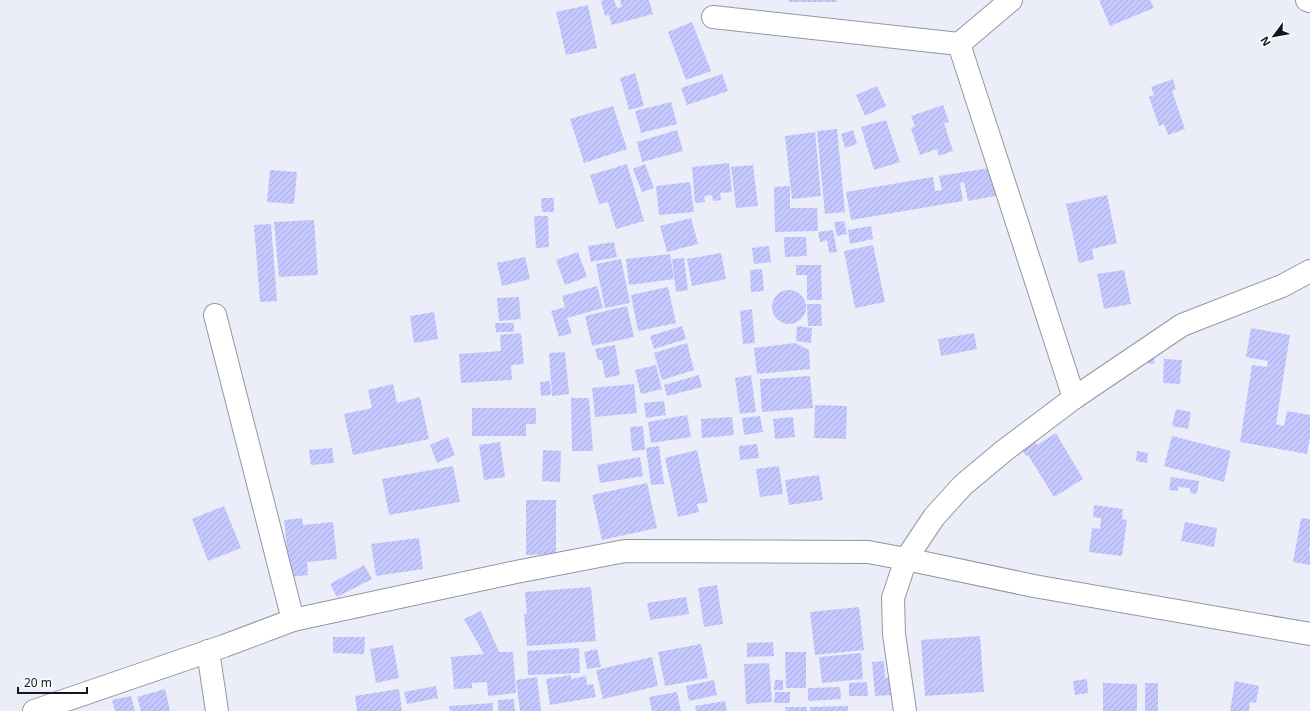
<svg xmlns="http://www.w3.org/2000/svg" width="1310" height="711" font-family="'Noto Sans',sans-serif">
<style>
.building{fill:url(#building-hatch)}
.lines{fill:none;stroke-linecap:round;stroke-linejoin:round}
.street-casing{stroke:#9596a1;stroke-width:24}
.street{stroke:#fff;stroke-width:22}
</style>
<defs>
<pattern id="building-hatch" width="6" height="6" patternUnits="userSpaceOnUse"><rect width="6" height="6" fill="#c4c8fe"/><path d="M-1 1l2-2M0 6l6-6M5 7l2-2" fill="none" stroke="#a8abd9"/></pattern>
</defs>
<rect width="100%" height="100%" fill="#ebedf9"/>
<g class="building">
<polygon points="605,0 614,0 617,8 622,7 620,0 649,0 653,14 612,25 609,15 605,16 601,1"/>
<rect x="789" y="0" width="48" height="2"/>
<polygon points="1099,0 1150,0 1154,8 1110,26"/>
<polygon points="588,5 597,48 566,55 556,12"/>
<polygon points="692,22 711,71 686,80 668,32"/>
<polygon points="635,73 644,106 629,110 620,78"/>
<polygon points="722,74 728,91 687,105 681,88"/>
<polygon points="1173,79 1176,89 1172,91 1185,129 1168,135 1164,124 1159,126 1149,97 1154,95 1151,87"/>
<polygon points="877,86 886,106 865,116 856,95"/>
<polygon points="671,102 677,124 641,133 635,111"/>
<polygon points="943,105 949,122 944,123 953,151 939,156 937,149 920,155 911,128 915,126 911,116"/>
<polygon points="613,106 627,149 584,163 570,119"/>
<polygon points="886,120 900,162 874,170 861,127"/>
<polygon points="837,129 845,212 825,214 817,131"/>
<polygon points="677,130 683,151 642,162 637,142"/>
<polygon points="853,130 857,144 845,148 841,134"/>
<polygon points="815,132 821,196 792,199 785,136"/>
<polygon points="729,163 732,192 720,193 721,200 713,201 712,195 704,196 705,202 695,203 692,167"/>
<polygon points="627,164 644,221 616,229 608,202 599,204 590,175"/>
<polygon points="645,164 654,188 642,192 633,169"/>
<polygon points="753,165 758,206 736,208 731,167"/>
<polygon points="996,167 1000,195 968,201 964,182 960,183 963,201 851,220 846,192 933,177 935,191 942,190 939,176"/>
<polygon points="270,170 297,172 294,204 267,202"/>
<polygon points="690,182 694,212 659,215 656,186"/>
<polygon points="790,186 790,208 817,208 818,231 775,232 774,187"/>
<polygon points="1107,195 1117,243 1092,249 1094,259 1079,263 1066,204"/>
<polygon points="541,198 554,198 554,212 542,212"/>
<polygon points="534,216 548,216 549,247 536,248"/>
<polygon points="691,218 698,244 667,252 660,226"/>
<polygon points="314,220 318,275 279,277 274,222"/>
<polygon points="844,221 847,234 837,236 834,222"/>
<polygon points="271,224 277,301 260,302 254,225"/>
<polygon points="871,226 873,239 850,244 848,230"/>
<polygon points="833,230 837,252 829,253 827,240 820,242 818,232"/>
<polygon points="784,237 806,237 807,256 785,257"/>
<polygon points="614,242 617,257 591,262 588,246"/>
<polygon points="873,245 885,302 855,308 844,251"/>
<polygon points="769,246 771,262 754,264 752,248"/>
<polygon points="578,252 587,277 565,285 556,260"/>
<polygon points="721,253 726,279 692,286 687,259"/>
<polygon points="670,254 674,279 629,285 626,259"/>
<polygon points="525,257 530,279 502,286 497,263"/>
<polygon points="684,258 688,290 676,292 672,259"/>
<polygon points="621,259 630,303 605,308 596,264"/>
<polygon points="796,265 821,265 822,300 807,300 807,275 796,275"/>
<polygon points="762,269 764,291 751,292 750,270"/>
<polygon points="1124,270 1131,304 1104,309 1097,274"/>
<polygon points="597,286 603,308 567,318 572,333 559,337 551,311 565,307 562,296"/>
<polygon points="668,287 676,323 638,331 631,295"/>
<circle cx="789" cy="307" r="17"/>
<polygon points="519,297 521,319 499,321 497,298"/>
<polygon points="807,304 821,304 822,326 808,326"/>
<polygon points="627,306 634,337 592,346 585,316"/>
<polygon points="752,309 755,343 743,344 740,311"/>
<polygon points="434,312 438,339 414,343 410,316"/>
<polygon points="495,323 514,323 514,332 496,332"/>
<polygon points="682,326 686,339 654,349 650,336"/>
<polygon points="797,326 812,328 811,343 796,341"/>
<polygon points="1251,328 1290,335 1276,424 1284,426 1287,411 1310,415 1310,437 1307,454 1240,442 1252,365 1267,367 1268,361 1246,357"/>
<polygon points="521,333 524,364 511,365 512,380 461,383 459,354 501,351 500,335"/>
<polygon points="974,333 977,349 941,356 938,339"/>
<polygon points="687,343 694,370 662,380 654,353"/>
<polygon points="795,343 809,350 810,369 757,374 754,348"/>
<polygon points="615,345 620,375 605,378 602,360 598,360 595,349"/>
<polygon points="565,352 569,394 552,396 549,353"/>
<polygon points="1147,353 1155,354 1154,364 1146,363"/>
<polygon points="1164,359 1182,360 1180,384 1163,383"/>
<polygon points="656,365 662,389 641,394 635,370"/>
<polygon points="699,375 702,387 667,396 664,385"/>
<polygon points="751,375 756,412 740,414 735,378"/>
<polygon points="810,376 813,408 762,412 760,379"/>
<polygon points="550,381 551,395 541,396 540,382"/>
<polygon points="393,384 397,403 420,397 429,439 353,455 344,414 372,408 368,390"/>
<polygon points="634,384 637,413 595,417 592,388"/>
<polygon points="571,398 589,398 593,451 572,451"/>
<polygon points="664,401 666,415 646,418 644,403"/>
<polygon points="815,405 847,406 846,439 814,438"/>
<polygon points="472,408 536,408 536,424 526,424 526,436 472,436"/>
<polygon points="1176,409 1191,412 1188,429 1172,426"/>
<polygon points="687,415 691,437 651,443 648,422"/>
<polygon points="760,416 763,432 744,435 742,418"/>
<polygon points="732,417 734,435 702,438 701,419"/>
<polygon points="793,417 795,437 775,439 773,419"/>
<polygon points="643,426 645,450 632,451 630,427"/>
<polygon points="1056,433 1083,479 1054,497 1028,455 1026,456 1018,444 1031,435 1037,445"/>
<polygon points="1172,436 1231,451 1224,482 1164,466"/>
<polygon points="448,437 455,455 437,463 430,445"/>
<polygon points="500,442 505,477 484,480 479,445"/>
<polygon points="757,444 759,458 740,460 739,446"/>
<polygon points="659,446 664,484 651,485 646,448"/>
<polygon points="332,448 334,463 311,465 309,450"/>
<polygon points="543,450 561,451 560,482 542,481"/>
<polygon points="697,450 708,502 697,504 699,512 678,517 665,458"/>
<polygon points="1137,451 1148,453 1147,463 1136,461"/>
<polygon points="640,457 643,476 600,483 597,465"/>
<polygon points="453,466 460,502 389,515 382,479"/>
<polygon points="779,466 783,494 760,497 756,469"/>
<polygon points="819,475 823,500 789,505 785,480"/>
<polygon points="1171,477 1199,481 1197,494 1190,493 1190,488 1178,487 1178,491 1169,490"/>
<polygon points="647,483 657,528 602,540 592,495"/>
<polygon points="526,500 556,500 556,554 526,555"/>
<polygon points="1094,505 1123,509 1122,519 1127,520 1122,556 1089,552 1092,528 1100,529 1101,518 1093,517"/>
<polygon points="224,506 241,548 208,561 192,519"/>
<polygon points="302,518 303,525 333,522 337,559 307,562 308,575 290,577 284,520"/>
<polygon points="1301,518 1310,519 1310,544 1309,553 1310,553 1310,565 1293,562"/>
<polygon points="1185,522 1217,528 1214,547 1181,541"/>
<polygon points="419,538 423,569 376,576 371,544"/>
<polygon points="364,565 372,579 337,597 330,584"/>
<polygon points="717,585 723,624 704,627 698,588"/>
<polygon points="591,587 596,641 527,646 524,614 527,614 525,592"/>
<polygon points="686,597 689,614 650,620 647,603"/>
<polygon points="859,607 864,650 815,655 810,612"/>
<polygon points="481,611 499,652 513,652 516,693 488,696 487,682 472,683 472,688 454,689 451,657 484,654 464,619"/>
<polygon points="980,636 984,692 925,696 921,640"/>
<polygon points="333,637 365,637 364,654 333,653"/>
<polygon points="773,642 774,656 747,657 747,643"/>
<polygon points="701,644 708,678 665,686 658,652"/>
<polygon points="393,645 399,678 376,683 370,649"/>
<polygon points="579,648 580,673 528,675 527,651"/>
<polygon points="597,649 601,667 587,669 584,652"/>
<polygon points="785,652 806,652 806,688 786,688"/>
<polygon points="861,653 863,679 822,683 819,657"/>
<polygon points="652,657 658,686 603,699 596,670"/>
<polygon points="884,661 885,678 893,677 894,695 875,696 872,662"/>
<polygon points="769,663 772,702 746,704 744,664"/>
<polygon points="571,675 571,679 586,676 587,685 593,684 596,697 550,705 546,679"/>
<polygon points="537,677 541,711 520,711 516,680"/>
<polygon points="1087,679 1088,693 1075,695 1073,681"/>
<polygon points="714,680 717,695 689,701 686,686"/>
<polygon points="775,680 783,680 783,690 774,690"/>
<polygon points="1235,681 1259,686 1256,703 1250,702 1249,711 1230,711"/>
<polygon points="867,682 868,696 849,696 849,683"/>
<polygon points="1103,683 1137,684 1137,711 1103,711"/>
<rect x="1145" y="683" width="13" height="28"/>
<polygon points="436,686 438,698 407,704 404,692"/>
<polygon points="840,687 841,699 808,701 808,688"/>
<polygon points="165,689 170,711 141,711 137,697"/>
<polygon points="399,689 402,711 357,711 355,696"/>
<polygon points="677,692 681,711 652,711 649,697"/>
<polygon points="775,692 790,692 790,703 774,703"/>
<polygon points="131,696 135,711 115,711 112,700"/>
<polygon points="514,699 515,711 498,711 498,700"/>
<polygon points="725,701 727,711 696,711 695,706"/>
<polygon points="493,703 493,711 450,711 449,706"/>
<polygon points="848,706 848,711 810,711 810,707"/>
<polygon points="785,707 807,707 807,711 786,711"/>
</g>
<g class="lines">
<g class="street-casing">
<g id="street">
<polyline points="1307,0 1310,1"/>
<polyline points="713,17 959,44 1011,0"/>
<polyline points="959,44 1074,398"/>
<polyline points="215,315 293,620"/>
<polyline points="208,651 217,711"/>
<polyline points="34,711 224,646 293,620 516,572 625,551 868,552 906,559 1034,586 1310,634"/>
<polyline points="905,711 894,634 893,598 906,559 934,517 963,485 1005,450 1074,398 1182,325 1282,286 1310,271"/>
</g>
</g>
<use href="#street" class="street"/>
</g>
<g transform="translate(1274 36) rotate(238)" stroke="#fafbfd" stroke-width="3" paint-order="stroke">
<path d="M0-3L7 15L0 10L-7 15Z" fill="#16171b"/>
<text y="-6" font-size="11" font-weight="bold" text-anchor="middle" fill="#16171b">N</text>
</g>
<path d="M18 687v6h69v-6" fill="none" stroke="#16171b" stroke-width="2"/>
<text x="24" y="687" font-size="12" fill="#16171b" stroke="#fafbfd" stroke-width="3" paint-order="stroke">20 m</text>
</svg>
